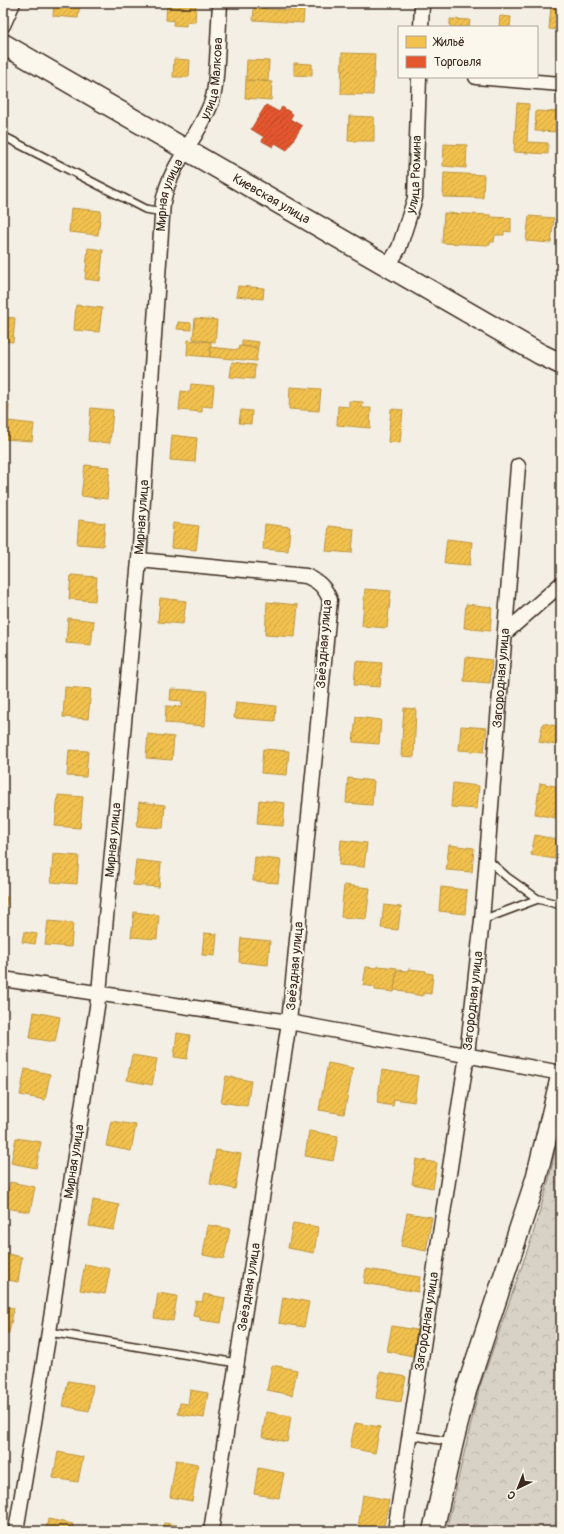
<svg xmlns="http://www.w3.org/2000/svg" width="564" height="1534" font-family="Pangolin,sans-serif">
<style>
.forest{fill:url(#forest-crowns);stroke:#8a7e72}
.homes{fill:url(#homes-hatch);stroke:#bb9440}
.shops{fill:url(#shops-hatch);stroke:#b14a29}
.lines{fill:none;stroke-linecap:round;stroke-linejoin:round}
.lane-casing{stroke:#3b2a1e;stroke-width:10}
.street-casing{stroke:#3b2a1e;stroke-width:17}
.secondary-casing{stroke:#3b2a1e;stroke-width:23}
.lane{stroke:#fbf7ec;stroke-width:7}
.street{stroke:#fbf7ec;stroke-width:14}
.secondary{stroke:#fbf7ec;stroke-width:20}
.labels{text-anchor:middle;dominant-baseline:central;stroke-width:4;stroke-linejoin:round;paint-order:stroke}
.street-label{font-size:13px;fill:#3b2a1e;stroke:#fbf7ec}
</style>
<defs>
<pattern id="forest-crowns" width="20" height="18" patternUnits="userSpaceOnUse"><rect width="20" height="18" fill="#d8d1c6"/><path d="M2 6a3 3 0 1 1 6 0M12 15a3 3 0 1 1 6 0" fill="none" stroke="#bab4aa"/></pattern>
<pattern id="homes-hatch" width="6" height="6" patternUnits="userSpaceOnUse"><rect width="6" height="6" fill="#f2c14e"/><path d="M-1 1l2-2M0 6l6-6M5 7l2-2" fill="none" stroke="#d0a644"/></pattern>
<pattern id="shops-hatch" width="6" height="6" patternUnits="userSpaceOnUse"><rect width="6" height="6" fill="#e4572e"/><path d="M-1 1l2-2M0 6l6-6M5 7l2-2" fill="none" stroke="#ba4827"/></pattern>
</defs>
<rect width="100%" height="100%" fill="#f3efe4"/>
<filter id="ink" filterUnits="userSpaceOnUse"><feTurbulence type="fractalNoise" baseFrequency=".025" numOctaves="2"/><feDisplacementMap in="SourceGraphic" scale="8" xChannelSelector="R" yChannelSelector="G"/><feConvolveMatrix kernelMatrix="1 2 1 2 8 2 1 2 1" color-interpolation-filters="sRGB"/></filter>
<g filter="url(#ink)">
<polygon class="forest" points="561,1125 561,1531 446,1531 479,1389 532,1237 548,1183"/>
<g class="homes">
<polygon points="54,3 80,3 78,18 53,16"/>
<polygon points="167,3 196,3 195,22 186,22 186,26 173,25 174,21 166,20"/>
<polygon points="551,5 561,6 561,30 549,29"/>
<polygon points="254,8 304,11 303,23 253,20"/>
<polygon points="500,16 511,17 510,27 499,27"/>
<polygon points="450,19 470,20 469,27 450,27"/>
<polygon points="342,53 375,54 373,95 341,94"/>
<polygon points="174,59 190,60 189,77 173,77"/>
<polygon points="247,60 269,61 268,81 246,80"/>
<polygon points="294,63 312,64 312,76 294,75"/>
<polygon points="246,80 272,82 271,100 245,98"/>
<polygon points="517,103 529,104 527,142 548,143 548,154 514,152"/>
<polygon points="536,111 561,112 561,132 535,131"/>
<polygon points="349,116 374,117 374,141 348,141"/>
<polygon points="444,144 467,145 466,168 443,166"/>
<polygon points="444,173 484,175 483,198 443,197"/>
<polygon points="71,208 101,211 98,235 69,232"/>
<polygon points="444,213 491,215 491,217 511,218 511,232 504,231 504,235 495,235 494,242 490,242 490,245 442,243"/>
<polygon points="529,216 554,218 551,243 526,241"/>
<polygon points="88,248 103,250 100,281 85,279"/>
<polygon points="238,286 264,288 263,299 236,296"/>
<polygon points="76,305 102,308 99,332 74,330"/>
<polygon points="3,317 15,318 13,342 3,341"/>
<polygon points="195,318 217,320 215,342 193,339"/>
<polygon points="178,322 191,323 191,330 177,329"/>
<polygon points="188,340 211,342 210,357 187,355"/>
<polygon points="242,340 259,342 258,347 242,346"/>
<polygon points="239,346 258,348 256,361 210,357 210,347 238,350"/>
<polygon points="232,362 255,365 254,379 230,377"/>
<polygon points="191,384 214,386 212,407 202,406 202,412 179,410 181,391 190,392"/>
<polygon points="290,387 321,389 319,411 289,409"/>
<polygon points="349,401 363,402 362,408 371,408 370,428 337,425 338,406 349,407"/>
<polygon points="3,403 9,404 8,421 34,424 32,441 3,439"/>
<polygon points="91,408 113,410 110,443 88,441"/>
<polygon points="391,409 403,410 400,443 388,442"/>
<polygon points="241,410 252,411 251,424 239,423"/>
<polygon points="172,435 197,438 195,462 170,460"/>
<polygon points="85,465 110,467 107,499 81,496"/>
<polygon points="79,520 105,523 103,546 77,544"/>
<polygon points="173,523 199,526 196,550 171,548"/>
<polygon points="265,524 290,527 288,551 263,549"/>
<polygon points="329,526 354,529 352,553 326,551"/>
<polygon points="447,539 472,542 470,565 444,563"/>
<polygon points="71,575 97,577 95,601 69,599"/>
<polygon points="365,589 391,591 387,628 362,626"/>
<polygon points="160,598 186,601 183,624 158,622"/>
<polygon points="267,602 298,605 295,637 265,635"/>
<polygon points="466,604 492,607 490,631 464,628"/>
<polygon points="68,618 94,621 91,645 66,643"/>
<polygon points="466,657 492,660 490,683 464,681"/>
<polygon points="356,661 382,663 380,687 354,685"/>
<polygon points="65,687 91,689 88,719 63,717"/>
<polygon points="171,689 207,691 205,726 165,723 166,706 182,707 182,701 170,700"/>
<polygon points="236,702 276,706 275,721 234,718"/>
<polygon points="404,708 416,709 414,757 401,756"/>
<polygon points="356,717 381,720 379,744 353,742"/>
<polygon points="543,723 561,727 561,746 539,742"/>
<polygon points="461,726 487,728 484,752 459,750"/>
<polygon points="148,734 174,737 172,760 146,758"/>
<polygon points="263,749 289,751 287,775 261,773"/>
<polygon points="69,750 88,751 86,777 67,776"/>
<polygon points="348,778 374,781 372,805 346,803"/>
<polygon points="453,783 479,786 477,809 451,807"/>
<polygon points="540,783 560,787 555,818 535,814"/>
<polygon points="58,795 83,797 80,828 55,826"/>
<polygon points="259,800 285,803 283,826 257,824"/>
<polygon points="139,802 165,805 163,828 137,826"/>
<polygon points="535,835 559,840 555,859 531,855"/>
<polygon points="341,840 367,843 364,867 339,865"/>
<polygon points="449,845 474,848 472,872 446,870"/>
<polygon points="53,854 79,856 77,884 51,882"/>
<polygon points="255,857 281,860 278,883 253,881"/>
<polygon points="136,860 161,863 159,887 133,885"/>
<polygon points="344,885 370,888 366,919 341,917"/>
<polygon points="441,887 467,890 465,914 439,911"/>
<polygon points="3,896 7,897 3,931"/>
<polygon points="384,905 401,907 398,930 381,928"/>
<polygon points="134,912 159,915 157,939 131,937"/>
<polygon points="48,921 73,923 71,947 45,945"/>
<polygon points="24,932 37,934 35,944 22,942"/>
<polygon points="204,933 217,934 215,956 202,955"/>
<polygon points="241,938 270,941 268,965 239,962"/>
<polygon points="378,966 397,968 394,992 375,990 375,987 363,985 366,967 378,968"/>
<polygon points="408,969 426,971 426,973 433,974 431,994 423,993 423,996 405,993 405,991 394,990 397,970 408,971"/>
<polygon points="34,1012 60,1017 55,1042 30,1038"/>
<polygon points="177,1033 190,1035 187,1059 174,1057"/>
<polygon points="132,1055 157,1059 152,1085 127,1080"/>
<polygon points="328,1063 353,1068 344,1114 319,1110"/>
<polygon points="25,1069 50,1074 45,1100 20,1095"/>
<polygon points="382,1070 418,1076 414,1102 394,1099 393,1106 377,1103"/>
<polygon points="226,1076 251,1081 247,1106 221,1102"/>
<polygon points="111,1121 136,1125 131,1151 106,1146"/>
<polygon points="309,1131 338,1136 333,1161 305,1156"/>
<polygon points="16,1138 41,1142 36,1168 11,1163"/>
<polygon points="216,1150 241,1154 235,1189 210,1184"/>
<polygon points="416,1159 437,1163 433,1188 412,1184"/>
<polygon points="10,1182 35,1187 30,1212 5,1208"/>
<polygon points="93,1200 119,1205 114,1230 89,1226"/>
<polygon points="407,1213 432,1217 426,1251 401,1246"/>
<polygon points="293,1223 318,1227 314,1253 288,1248"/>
<polygon points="208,1225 230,1229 224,1259 203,1255"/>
<polygon points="3,1253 22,1257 18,1282 3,1279"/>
<polygon points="85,1264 110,1269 105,1294 80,1290"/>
<polygon points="366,1269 420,1277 418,1292 364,1283"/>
<polygon points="158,1293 177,1296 173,1321 154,1318"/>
<polygon points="204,1294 225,1298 221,1323 200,1320 200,1317 193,1316 196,1301 202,1302"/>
<polygon points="283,1297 309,1302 304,1327 279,1323"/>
<polygon points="3,1306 14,1308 9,1333 3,1332"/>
<polygon points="392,1326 417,1330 413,1356 387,1351"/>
<polygon points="272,1365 297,1370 292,1395 267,1390"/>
<polygon points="3,1370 9,1371 4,1397 3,1396"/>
<polygon points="380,1372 406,1377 401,1402 376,1398"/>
<polygon points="68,1381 93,1385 89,1411 63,1406"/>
<polygon points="190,1390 208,1393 204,1418 178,1414 180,1403 188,1404"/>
<polygon points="266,1412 291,1416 287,1442 262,1437"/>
<polygon points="355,1423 380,1427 375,1453 350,1448"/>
<polygon points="58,1452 83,1457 78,1482 53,1478"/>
<polygon points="176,1460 198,1464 192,1501 170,1497"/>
<polygon points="258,1468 284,1473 279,1498 254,1494"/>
<polygon points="363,1495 389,1500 383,1531 358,1528"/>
<polygon points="48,1519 73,1524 72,1531 46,1531"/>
<polygon points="164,1523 189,1527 188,1531 162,1531"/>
</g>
<polygon class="shops" points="266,105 279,112 282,107 293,114 290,119 302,126 287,150 275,143 273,147 262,141 264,137 251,129"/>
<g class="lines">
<g class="lane-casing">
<g id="lane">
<polyline points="3,136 145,209 163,212"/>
<polyline points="488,860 507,877 538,899 561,905"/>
<polyline points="482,920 538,899"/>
<polyline points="49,1332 237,1363"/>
<polyline points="409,1435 452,1442"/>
</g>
</g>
<g class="street-casing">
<g id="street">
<polyline points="3,25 13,3"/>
<polyline points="421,27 422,3"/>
<polyline points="476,77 561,84"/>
<path id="s1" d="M388 266 399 248 415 198 419 77"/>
<path d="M139 560 306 576C318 581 325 587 330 600L289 1022 211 1531"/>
<polyline points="505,633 561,584"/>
<polyline points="3,979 289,1022 561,1073"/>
<path id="s2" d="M16 1531 49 1332 99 993 139 560 163 202C170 164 199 137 212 101 216 89 216 74 217 61 218 42 219 22 220 3"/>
<path id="s3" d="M395 1531 467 1055 482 920 518 466"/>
</g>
</g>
<g class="secondary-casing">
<g id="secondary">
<path id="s4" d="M3 44 540 354 561 364"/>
<polyline points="433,1531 453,1442 466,1391 536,1179 561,1077"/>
</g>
</g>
<use href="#lane" class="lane"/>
<use href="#street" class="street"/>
<use href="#secondary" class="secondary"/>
</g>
</g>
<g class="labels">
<g class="street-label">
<text stroke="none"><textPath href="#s2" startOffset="1473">улица Малкова</textPath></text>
<text stroke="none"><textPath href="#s1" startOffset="97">улица Рюмина</textPath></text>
<text stroke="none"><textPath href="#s2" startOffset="1346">Мирная улица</textPath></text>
<text stroke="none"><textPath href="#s4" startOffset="310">Киевская улица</textPath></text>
<text stroke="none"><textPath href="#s2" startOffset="1022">Мирная улица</textPath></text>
<text transform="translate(324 644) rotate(-86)">Звёздная улица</text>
<text stroke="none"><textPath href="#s3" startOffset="860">Загородная улица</textPath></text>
<text stroke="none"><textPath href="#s2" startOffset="698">Мирная улица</textPath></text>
<text transform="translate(295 966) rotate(-85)">Звёздная улица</text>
<text stroke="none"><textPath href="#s3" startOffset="536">Загородная улица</textPath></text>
<text stroke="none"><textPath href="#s2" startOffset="374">Мирная улица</textPath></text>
<text transform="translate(249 1287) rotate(-81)">Звёздная улица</text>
<text stroke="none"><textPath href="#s3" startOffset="212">Загородная улица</textPath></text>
</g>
</g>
<rect width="564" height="1534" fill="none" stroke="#fbf7ec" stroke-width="16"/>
<rect x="8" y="8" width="548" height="1518" fill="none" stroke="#3b2a1e" stroke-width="1.5" filter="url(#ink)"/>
<rect x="398" y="26" width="140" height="52" fill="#fbf7ec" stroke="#aea59a"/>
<rect x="406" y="36" width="20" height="12" fill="#f2c14e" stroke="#aea59a"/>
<text x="434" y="46" font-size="12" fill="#3b2a1e">Жильё</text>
<rect x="406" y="56" width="20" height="12" fill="#e4572e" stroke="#aea59a"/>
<text x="434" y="66" font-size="12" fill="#3b2a1e">Торговля</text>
<g transform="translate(518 1488) rotate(223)" stroke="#fbf7ec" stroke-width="3" paint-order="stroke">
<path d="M0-3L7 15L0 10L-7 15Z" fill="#3b2a1e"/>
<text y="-6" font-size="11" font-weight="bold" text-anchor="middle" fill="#3b2a1e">С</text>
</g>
</svg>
